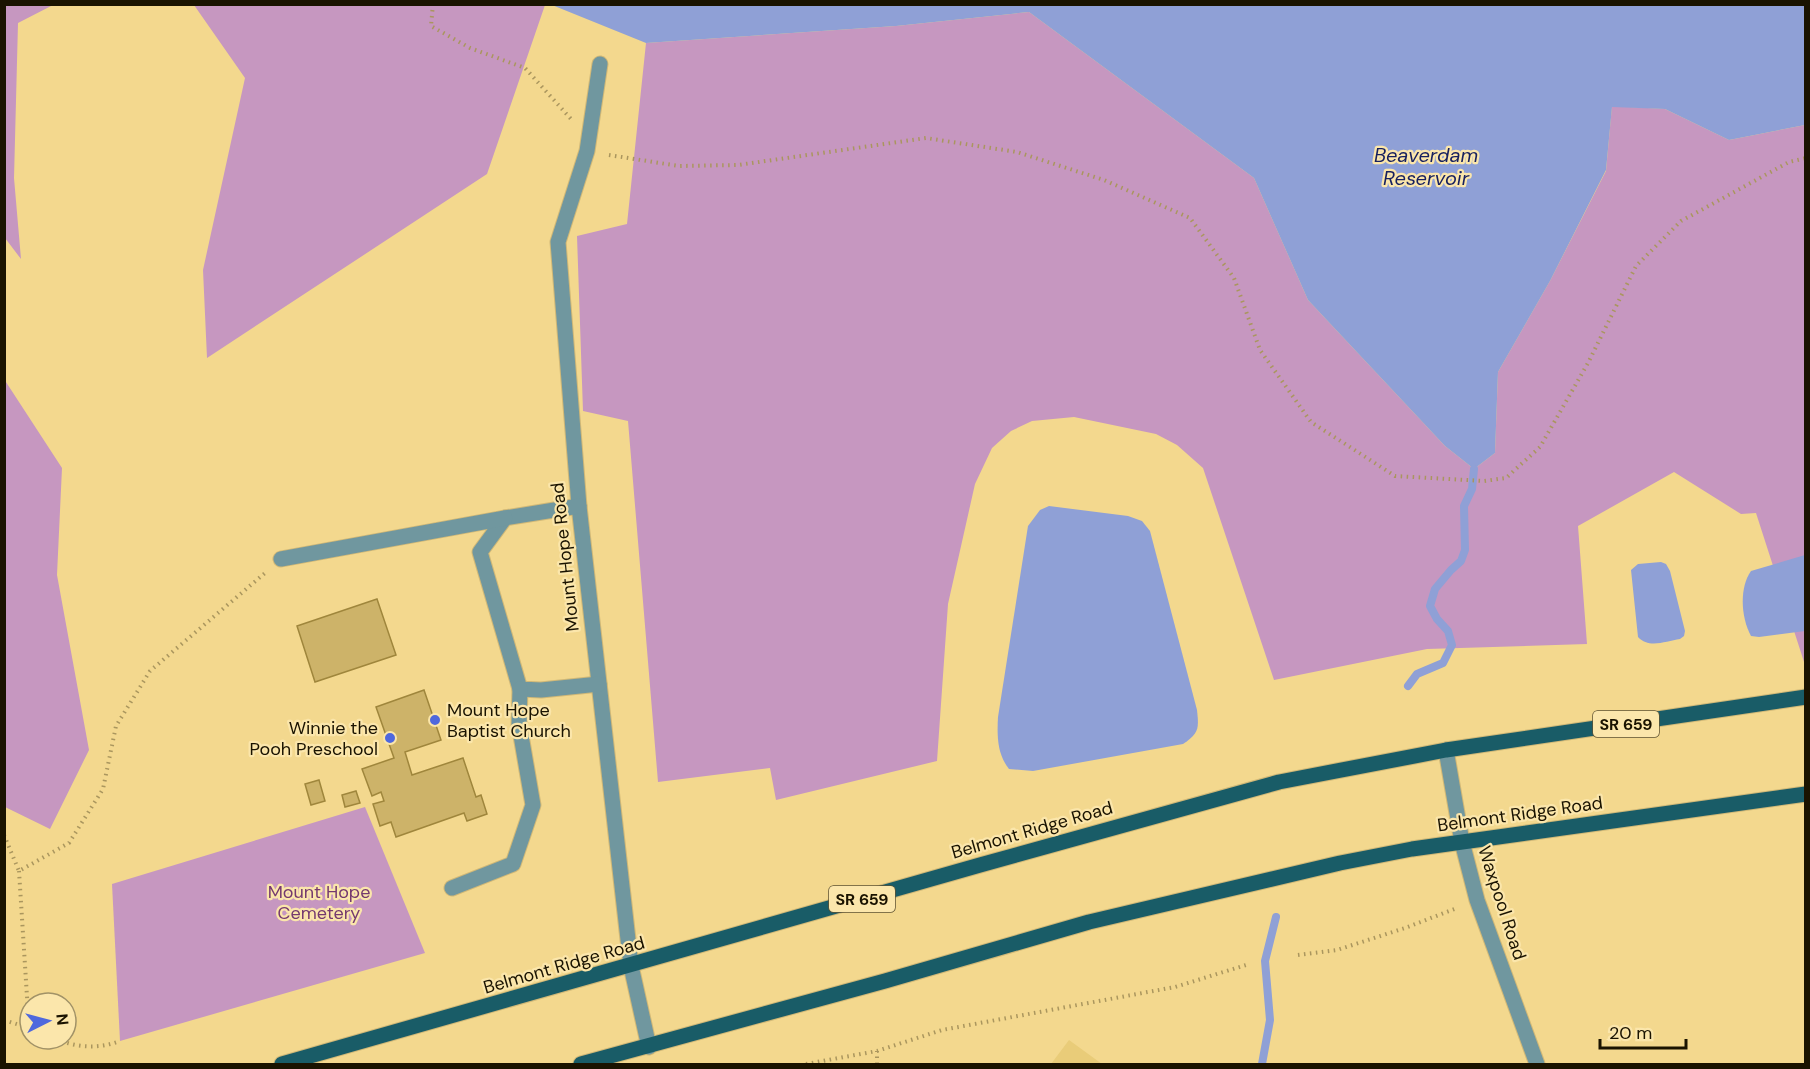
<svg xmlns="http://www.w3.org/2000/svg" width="1810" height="1069" font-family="'DM Sans',sans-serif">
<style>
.built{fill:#e9cc79}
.green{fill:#c697c0}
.water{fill:#8fa0d6}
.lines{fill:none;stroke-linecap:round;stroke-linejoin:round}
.stream{stroke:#8fa0d6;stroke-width:8}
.building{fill:#cdb369;stroke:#9f863c;stroke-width:1.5}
.minor-casing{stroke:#d0b877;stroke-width:17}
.major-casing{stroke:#d0b877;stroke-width:17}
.path{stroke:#aa965e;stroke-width:4;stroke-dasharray:1.5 4.5;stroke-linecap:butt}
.minor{stroke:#70979f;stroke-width:15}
.major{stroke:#195c67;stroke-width:15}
.poi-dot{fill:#4f68dd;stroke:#fbe6ab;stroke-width:2}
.labels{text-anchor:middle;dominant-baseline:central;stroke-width:4.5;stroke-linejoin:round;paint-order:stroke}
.shield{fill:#fbe6ab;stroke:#5e5233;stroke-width:1.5}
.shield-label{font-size:16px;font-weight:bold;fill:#1a1300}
.street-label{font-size:18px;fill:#1a1300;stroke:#fbe6ab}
.poi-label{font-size:18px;fill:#1a1300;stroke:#fbe6ab;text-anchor:start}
.park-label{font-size:18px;fill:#74396f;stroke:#fbe6ab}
.water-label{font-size:20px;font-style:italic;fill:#16205f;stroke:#fbe6ab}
</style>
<rect width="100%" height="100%" fill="#f3d88e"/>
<polygon class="built" points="1069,1040 1102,1064 1051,1064"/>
<g class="green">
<polygon points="5,4 53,5 18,23 14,178 21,259 5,238"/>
<polygon points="194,5 545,5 487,174 207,358 203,270 245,78"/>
<polygon points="1029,12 1254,178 1308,300 1445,446 1474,469 1495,453 1498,372 1550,281 1606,171 1612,106 1665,109 1729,140 1805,125 1805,665 1756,513 1741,514 1674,472 1578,526 1587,644 1427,649 1274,680 1203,468 1177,445 1156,434 1074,417 1032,421 1011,431 992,448 975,484 948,604 937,761 776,800 770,768 658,782 628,421 583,411 577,236 627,224 646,43 896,26"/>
<polygon points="4,379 62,468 57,575 89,750 50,829 5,807"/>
<polygon points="365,807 425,953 120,1041 112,884"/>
</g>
<g class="water">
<polygon points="552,5 1805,5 1805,125 1729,140 1665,109 1612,107 1606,170 1550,281 1498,372 1495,453 1474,469 1445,446 1308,300 1254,178 1029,12 896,26 646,43"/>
<path d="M1049 506 1128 516 1142 521 1150 531 1197 710C1199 729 1199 733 1183 744L1033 771 1009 769C997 754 997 736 998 717L1028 526 1040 510Z"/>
<path d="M1805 555V631L1759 637 1751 636C1741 618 1739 588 1751 571Z"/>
<path d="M1661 562 1666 564 1670 571 1685 631 1684 636 1680 639C1666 641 1649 649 1638 637L1631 570 1638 564Z"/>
</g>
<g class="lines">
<g class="stream">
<polyline points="1408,686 1417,674 1443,663 1452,645 1448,631 1437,619 1430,606 1435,589 1451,570 1461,561 1465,550 1464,506 1472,489 1474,469"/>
<polyline points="1262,1064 1270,1020 1265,961 1276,917"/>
</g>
</g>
<g class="building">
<polygon points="377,599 396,655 315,682 297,626"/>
<polygon points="424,690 441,740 405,752 412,775 463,758 476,797 481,795 487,814 467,821 464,813 396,837 391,822 380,826 373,804 384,801 381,792 372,796 362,769 394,758 376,707"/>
<polygon points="319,780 325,801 311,805 305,784"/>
<polygon points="356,791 360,803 345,807 342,795"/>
</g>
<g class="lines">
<g class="minor-casing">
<g id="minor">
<polyline points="600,64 587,151 558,242 579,506 631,966 649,1047"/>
<polyline points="579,506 505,518 480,552 520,689 541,690 599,684"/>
<polyline points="281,559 505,518"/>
<polyline points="1446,750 1462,842 1477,900 1537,1064"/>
<polyline points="452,888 513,864 533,805 519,724 520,689"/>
</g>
</g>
<g class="major-casing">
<g id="major">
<polyline points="282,1064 980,865 1279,782 1446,750 1806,697"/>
<polyline points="581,1064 885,981 1089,922 1340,863 1412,849 1806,794"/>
</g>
</g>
<g class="path">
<polyline points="433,4 431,26 470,48 525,68 571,119"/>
<polyline points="609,155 679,166 738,165 926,138 1017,152 1104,180 1190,218 1234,278 1260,350 1311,422 1395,476 1484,481 1506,478 1540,447 1588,363 1636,266 1681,221 1789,162 1806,158"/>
<polyline points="4,835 19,871 69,843 103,789 116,726 150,671 265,573"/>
<polyline points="19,871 29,1028"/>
<polyline points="1298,955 1337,950 1405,928 1457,908"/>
<polyline points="4,1020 29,1028"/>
<path d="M56 1039C77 1048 99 1049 120 1041"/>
<polyline points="806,1064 877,1051 942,1030 1175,987 1246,965"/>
<polyline points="877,1064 877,1051"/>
</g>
<use href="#minor" class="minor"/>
<use href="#major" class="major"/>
</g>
<g class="poi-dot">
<circle cx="435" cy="720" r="6"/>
<circle cx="390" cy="738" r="6"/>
</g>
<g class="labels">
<g class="shield">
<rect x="1593" y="711" width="66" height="26" rx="4.5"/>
<rect x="829" y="886" width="66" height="26" rx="4.5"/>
</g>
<g class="shield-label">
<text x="1626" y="724">SR 659</text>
<text x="862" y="899">SR 659</text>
</g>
<g class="street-label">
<text transform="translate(565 557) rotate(-96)">Mount Hope Road</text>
<text transform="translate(1520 814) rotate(-8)">Belmont Ridge Road</text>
<text transform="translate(1032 830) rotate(-16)">Belmont Ridge Road</text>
<text transform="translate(1502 903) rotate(72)">Waxpool Road</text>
<text transform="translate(564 965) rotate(-16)">Belmont Ridge Road</text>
</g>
<g class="poi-label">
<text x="447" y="710">Mount Hope<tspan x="447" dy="21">Baptist Church</tspan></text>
<text x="378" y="728" text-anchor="end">Winnie the<tspan x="378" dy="21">Pooh Preschool</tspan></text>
</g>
<g class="park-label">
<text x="319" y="892">Mount Hope<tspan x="319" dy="21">Cemetery</tspan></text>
</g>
<g class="water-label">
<text x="1426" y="155">Beaverdam<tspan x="1426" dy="23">Reservoir</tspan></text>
</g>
</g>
<rect width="1810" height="1069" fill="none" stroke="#1a1300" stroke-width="12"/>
<g transform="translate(48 1021) rotate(84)"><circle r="28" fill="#fbe6ab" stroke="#a19267" stroke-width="1.5"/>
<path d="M0-4.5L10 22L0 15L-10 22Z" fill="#4f68dd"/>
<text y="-9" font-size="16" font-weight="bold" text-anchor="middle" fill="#1a1300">N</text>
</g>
<path d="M1600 1039v9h86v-9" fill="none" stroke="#1a1300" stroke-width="3"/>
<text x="1609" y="1039" font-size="18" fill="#1a1300" stroke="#fbe6ab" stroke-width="4.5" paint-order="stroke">20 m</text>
</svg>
